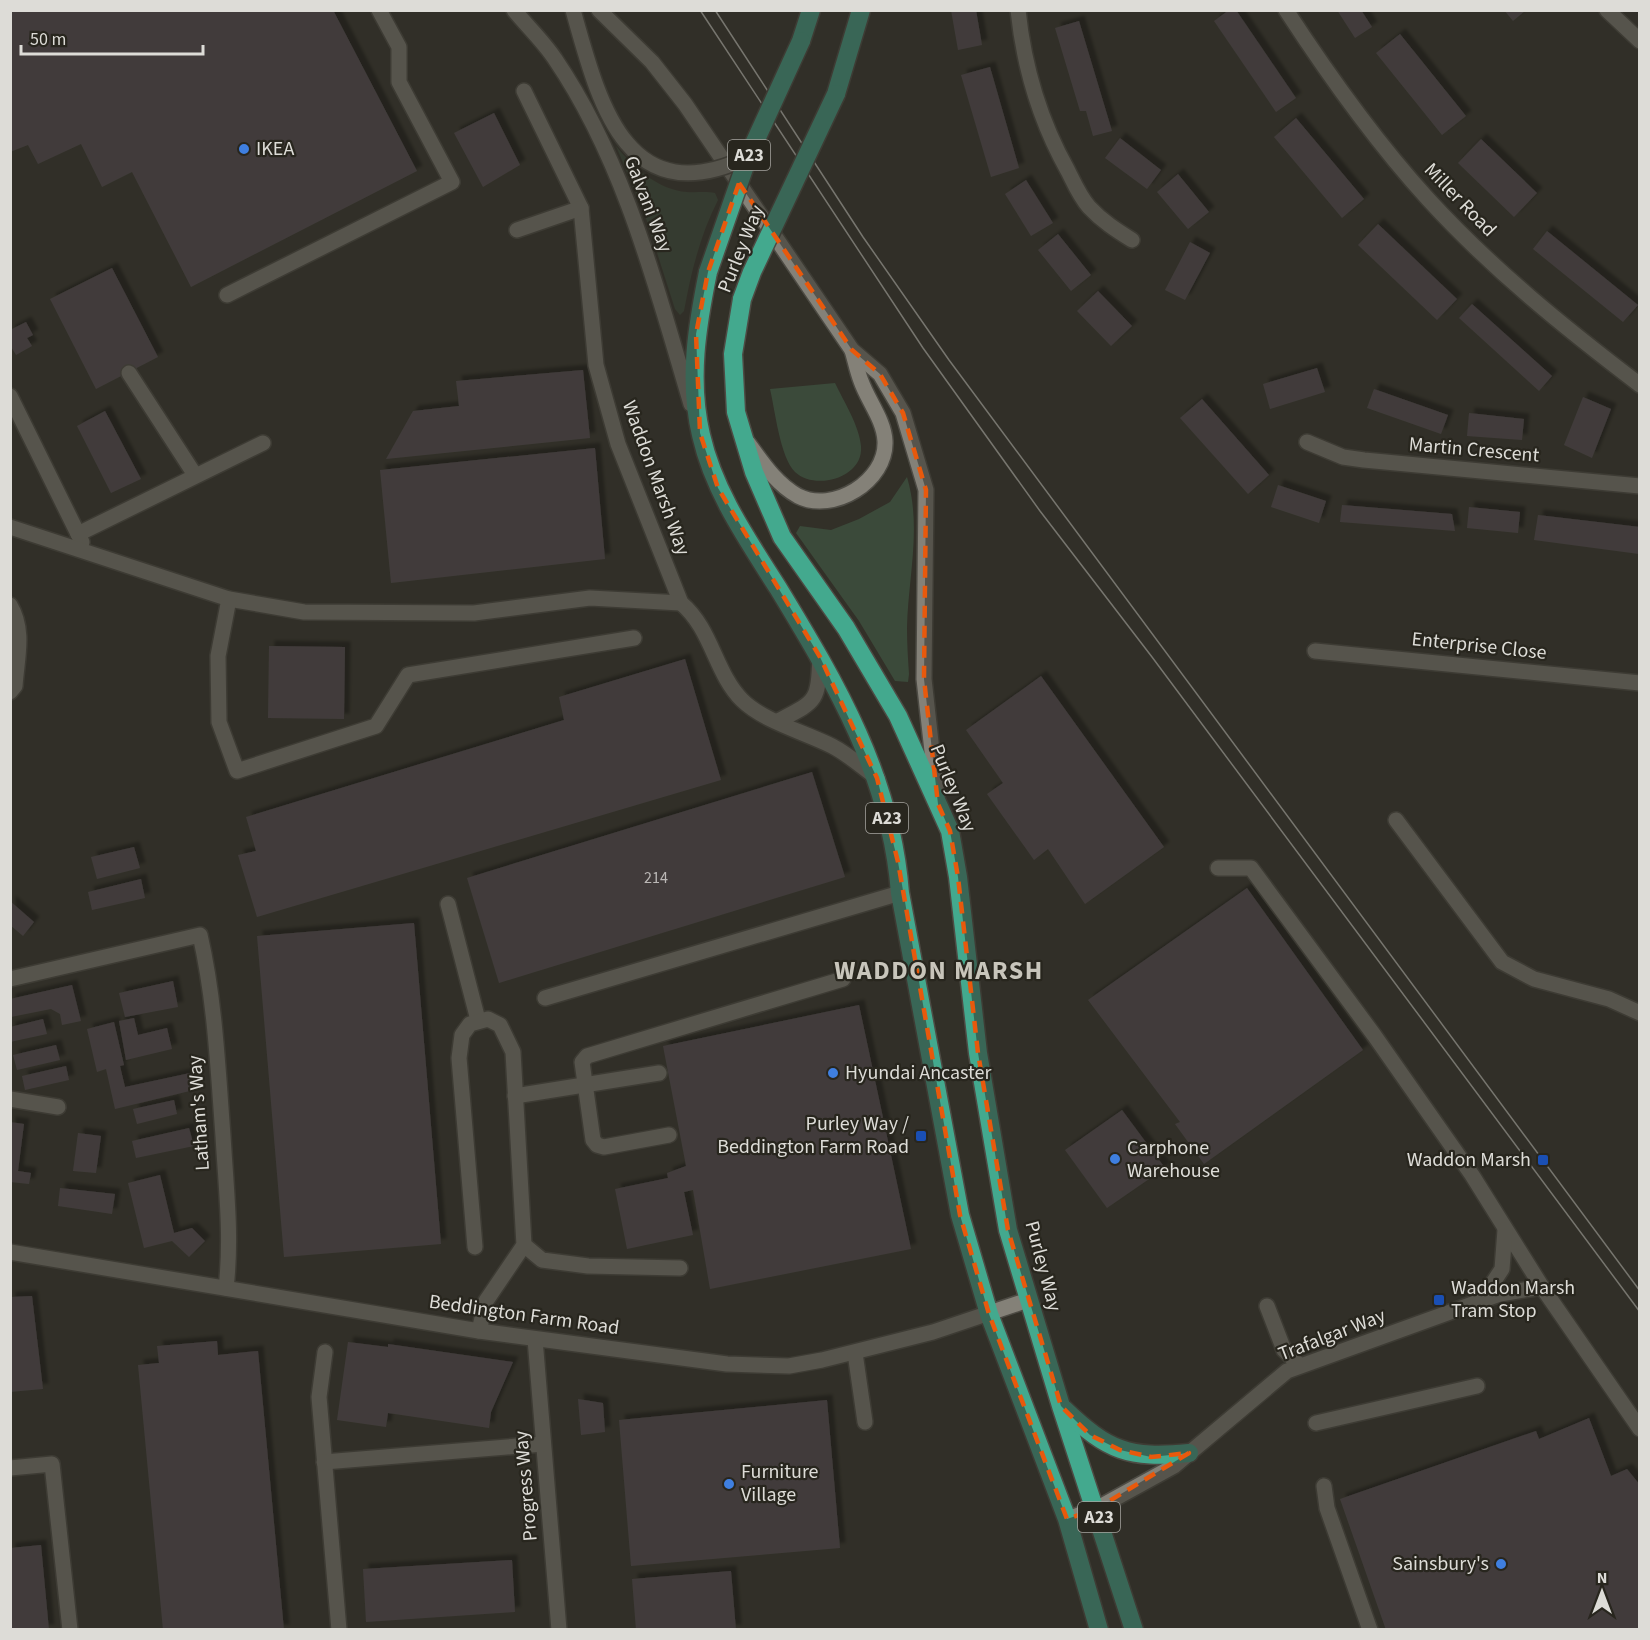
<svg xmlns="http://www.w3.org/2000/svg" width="1650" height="1640" font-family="'Source Sans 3',sans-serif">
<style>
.green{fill:#3b4a3a}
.building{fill:#544c53;filter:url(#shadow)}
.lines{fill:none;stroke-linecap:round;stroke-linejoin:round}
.minor-casing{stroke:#4d4b44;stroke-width:18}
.highway-casing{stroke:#4d4b44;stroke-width:21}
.minor{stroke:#848178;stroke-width:15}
.highway{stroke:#43a98e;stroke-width:18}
.tram{stroke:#cbcac4;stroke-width:1.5}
.minor-bridge-casing{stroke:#4d4b44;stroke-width:18;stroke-linecap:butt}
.highway-bridge-casing{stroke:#4d4b44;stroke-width:21;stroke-linecap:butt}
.minor-bridge{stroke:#848178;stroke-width:15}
.highway-bridge{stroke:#43a98e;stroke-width:18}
.marked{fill:none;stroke:#e8590c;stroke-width:4.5;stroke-dasharray:12 8;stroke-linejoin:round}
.shop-dot{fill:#3f7fe0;stroke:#28261e;stroke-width:2}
.transit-dot{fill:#1a4fb4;stroke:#28261e;stroke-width:2}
.labels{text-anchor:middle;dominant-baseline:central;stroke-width:4.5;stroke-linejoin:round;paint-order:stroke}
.number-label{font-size:16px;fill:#bbb8b6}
.shield{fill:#28261e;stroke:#a7a5a0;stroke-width:1.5}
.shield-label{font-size:18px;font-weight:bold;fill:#dddcd7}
.poi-label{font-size:20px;fill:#dddcd7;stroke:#28261e;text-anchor:start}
.street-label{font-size:20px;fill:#dddcd7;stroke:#28261e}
.district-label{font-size:26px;font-weight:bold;letter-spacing:1.5px;fill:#c8c5bb;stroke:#28261e}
</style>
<defs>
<filter id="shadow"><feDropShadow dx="5.5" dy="-5.5" stdDeviation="1.5" flood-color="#0009"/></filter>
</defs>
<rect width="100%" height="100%" fill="#323028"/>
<g class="green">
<path d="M616 146C633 167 658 190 687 192 696 193 705 191 715 193L718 200C700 235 691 273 684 311L680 315 675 309 645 215Z"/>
<path d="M835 383C844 402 859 425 861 446 864 478 815 491 795 472 780 457 775 410 770 389Z"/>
<path d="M907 477C922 527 908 578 907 628 907 644 908 659 909 674L908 682 895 681 859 621 796 533 800 526 831 530 859 519 890 502Z"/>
</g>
<g class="building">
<polygon points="10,10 333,10 417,171 191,287 132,172 102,187 81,144 38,164 28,145 10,152"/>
<polygon points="951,10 976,10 982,45 958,50"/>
<polygon points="1229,10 1236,10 1296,98 1276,112 1214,21"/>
<polygon points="1337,10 1361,10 1372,27 1355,38"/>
<polygon points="1504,10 1526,10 1513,21"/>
<polygon points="1079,21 1112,131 1093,136 1086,111 1080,111 1055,28"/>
<polygon points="1400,34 1466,116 1442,135 1376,53"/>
<polygon points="990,67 1019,168 991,177 961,75"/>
<polygon points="494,113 520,165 483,187 454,133"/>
<polygon points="1296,118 1364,199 1342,218 1274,137"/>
<polygon points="1120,138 1161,170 1147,189 1105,158"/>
<polygon points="1481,139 1537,193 1514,217 1458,163"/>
<polygon points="1178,174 1209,212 1188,229 1157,192"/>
<polygon points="1026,180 1053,223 1031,236 1005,194"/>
<polygon points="1378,224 1457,299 1437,320 1358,245"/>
<polygon points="1547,231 1638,305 1623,322 1533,249"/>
<polygon points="1058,234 1091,275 1071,291 1038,250"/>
<polygon points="1190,242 1210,253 1185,300 1165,290"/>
<polygon points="112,268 158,357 96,389 50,299"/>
<polygon points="1098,291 1132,326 1111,346 1077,311"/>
<polygon points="1472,304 1552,376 1539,391 1459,318"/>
<polygon points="26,322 33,335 27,338 32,346 16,355 10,345 10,330"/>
<polygon points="1317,368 1325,392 1270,409 1263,384"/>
<polygon points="583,370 590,438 386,459 413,411 459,406 456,381"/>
<polygon points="1374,389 1448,415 1441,434 1367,408"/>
<polygon points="1583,397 1611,409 1592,458 1564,445"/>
<polygon points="1202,399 1269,475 1248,494 1180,418"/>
<polygon points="105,411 141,479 111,493 77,426"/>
<polygon points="1469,413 1524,419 1522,440 1467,436"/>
<polygon points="595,448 605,559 391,583 380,470"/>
<polygon points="1278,485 1326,501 1319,523 1271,507"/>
<polygon points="1342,505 1452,514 1455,531 1340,522"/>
<polygon points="1469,507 1520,512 1518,533 1467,528"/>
<polygon points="1538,515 1640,527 1639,554 1534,540"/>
<polygon points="269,646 345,647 344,719 268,718"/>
<polygon points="685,659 721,780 257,917 238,855 256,851 246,817 564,720 559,697"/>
<polygon points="1041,676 1164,847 1085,904 1048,849 1034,860 987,794 1003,783 966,730"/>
<polygon points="812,772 845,877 499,983 467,878"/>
<polygon points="134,847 140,868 97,879 91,857"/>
<polygon points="141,879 145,898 92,910 88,892"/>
<polygon points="1247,888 1363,1050 1204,1164 1175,1124 1180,1122 1088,1000"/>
<polygon points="10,901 34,922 23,936 10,925"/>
<polygon points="414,923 441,1244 284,1257 257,936"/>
<polygon points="173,981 178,1007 125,1017 119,993"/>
<polygon points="72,985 81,1021 62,1025 60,1014 51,1009 11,1017 10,999"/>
<polygon points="859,1005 911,1249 710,1289 693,1190 684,1192 693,1235 627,1249 615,1189 668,1178 667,1173 686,1166 663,1046"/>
<polygon points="134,1018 138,1035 167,1028 172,1049 126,1060 119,1021"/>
<polygon points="43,1019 47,1034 10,1042 10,1027"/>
<polygon points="114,1022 124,1065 120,1066 125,1087 190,1073 194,1090 115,1109 106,1069 97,1072 87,1029"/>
<polygon points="56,1045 60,1060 17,1070 13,1055"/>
<polygon points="66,1066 69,1080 25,1090 22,1076"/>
<polygon points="174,1100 177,1114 137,1124 133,1109"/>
<polygon points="1122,1110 1165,1168 1107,1208 1065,1150"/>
<polygon points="10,1122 24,1124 18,1171 31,1173 29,1184 10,1182"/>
<polygon points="189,1128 194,1146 136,1158 132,1141"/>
<polygon points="78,1133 101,1136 96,1173 73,1171"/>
<polygon points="160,1175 174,1233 192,1228 205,1241 189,1257 172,1241 144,1248 128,1183"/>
<polygon points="60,1188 115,1194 112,1214 58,1206"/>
<polygon points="32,1296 43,1389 10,1392 10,1297"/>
<polygon points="217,1341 218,1355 258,1351 284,1630 163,1630 138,1365 159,1363 157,1346"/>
<polygon points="348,1342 388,1347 388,1344 513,1362 491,1412 489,1428 388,1413 386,1427 337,1420"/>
<polygon points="578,1399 603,1403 605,1432 581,1435"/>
<polygon points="827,1400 840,1548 631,1566 619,1420"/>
<polygon points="1589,1418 1611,1476 1627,1469 1640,1485 1640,1630 1386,1630 1340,1499 1536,1431 1539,1439"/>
<polygon points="41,1545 49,1630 10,1630 10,1548"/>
<polygon points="512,1560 515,1612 366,1622 363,1569"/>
<polygon points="731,1571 736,1630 636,1630 632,1579"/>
</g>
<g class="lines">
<g class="minor-casing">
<g id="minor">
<path d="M514 10C527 26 544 42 555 59 625 162 656 287 691 404"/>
<polyline points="599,10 652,62 685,104 852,350 880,374 903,413 926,490 924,679 937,796"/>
<path d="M1018 10C1024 68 1040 121 1068 171 1074 183 1080 197 1089 207 1102 221 1116 230 1132 240"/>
<path d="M1286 10C1329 76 1375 141 1428 199 1492 269 1565 328 1640 385"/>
<polyline points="1607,10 1640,41"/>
<path d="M524 91 581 208 596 365 618 444 681 603C712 629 715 673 742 700 763 721 804 732 832 746 848 754 863 768 877 778"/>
<polyline points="517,230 581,208"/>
<polyline points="227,295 452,182 399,82 399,47 379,10"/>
<polyline points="129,373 195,475"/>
<polyline points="10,396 82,542"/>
<polyline points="1307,442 1343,457 1364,460 1640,486"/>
<path d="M748 443C762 462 776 484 798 496 833 514 887 481 885 441 884 420 868 401 861 381 857 371 855 360 852 350"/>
<polyline points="10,527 229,599 304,612 474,613 590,598 681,603"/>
<polyline points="78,534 263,443"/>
<polyline points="229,599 218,656 219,722 237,771 376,726 408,675 634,638"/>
<path d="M10 605C25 630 17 658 15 686L10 692"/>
<polyline points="1315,651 1640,683"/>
<path d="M778 721C817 701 818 702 820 657"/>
<polyline points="1396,820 1502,962 1534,979 1609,999 1640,1013"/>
<polyline points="1218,868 1251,868 1374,1035 1472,1175 1542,1287 1640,1429"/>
<polyline points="448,904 478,1020"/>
<path d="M10 979 200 935C215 1000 218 1069 223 1136 226 1187 232 1237 226 1288"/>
<polyline points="545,998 900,893"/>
<polyline points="515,1096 659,1073"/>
<polyline points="10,1099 58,1107"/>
<polyline points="669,1135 604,1147 597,1145 593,1140 582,1062 587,1056 843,979"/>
<polyline points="524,1245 542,1260 588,1266 680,1268"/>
<polyline points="475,1247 459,1058 462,1035 470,1024 488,1019 500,1025 513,1052 524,1245 486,1301 479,1331"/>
<polyline points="10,1252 479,1331 727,1364 789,1366 822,1360 933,1332 1028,1300"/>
<polyline points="1481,1301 1502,1269 1505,1230"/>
<polyline points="1267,1306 1284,1350 1299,1365"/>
<polyline points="535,1339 559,1630"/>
<polyline points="325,1352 319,1397 339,1630"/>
<polyline points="855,1353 865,1422"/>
<polyline points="1316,1423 1477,1386"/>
<polyline points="324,1462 543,1444"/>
<polyline points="10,1468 52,1464 70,1630"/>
<polyline points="1324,1486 1327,1508 1370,1630"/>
<polyline points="1067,1519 1096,1509 1174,1466 1287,1371 1500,1294 1542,1287"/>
</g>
</g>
<g class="highway-casing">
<g id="highway">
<polyline points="801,41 811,10"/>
<polyline points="836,94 861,10"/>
<path d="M708 272C697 326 688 380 701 435 714 492 747 539 778 588 837 685 891 777 900 893L960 1215 989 1314 1067 1519 1099 1630"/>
<polyline points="742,299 733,354 736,412 754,472 782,537 846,628 898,716 950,831 958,877 978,1053 1008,1230 1061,1406 1134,1630"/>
<path d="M1064 1409C1108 1451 1129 1459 1189 1453"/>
</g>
</g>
<use href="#minor" class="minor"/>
<use href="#highway" class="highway"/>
<g class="tram">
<polyline points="700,10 923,348 1040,511 1152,657 1640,1312"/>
<polyline points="715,10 863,237 949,360 1640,1291"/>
</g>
<g class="minor-bridge-casing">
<path id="minor-bridge" d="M573 10C599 103 626 215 748 157"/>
</g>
<g class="highway-bridge-casing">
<g id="highway-bridge">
<polyline points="708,272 748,157 801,41"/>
<polyline points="742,299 752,272 836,94"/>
</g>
</g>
<use href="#minor-bridge" class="minor-bridge"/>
<use href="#highway-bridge" class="highway-bridge"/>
</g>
<path d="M0 0H1650V1640H0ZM739 183 852 350 880 374 903 413 926 490 924 679 938 804 950 831 958 877 978 1053 1008 1230 1061 1406 1090 1435 1120 1450 1151 1457 1189 1453 1096 1509 1067 1519 989 1314 960 1215 898 862 877 778 820 657 718 488 700 433 696 334 708 272Z" fill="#323028" fill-opacity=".55" fill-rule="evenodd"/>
<path class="marked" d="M739 183 852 350 880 374 903 413 926 490 924 679 938 804 950 831 958 877 978 1053 1008 1230 1061 1406 1090 1435 1120 1450 1151 1457 1189 1453 1096 1509 1067 1519 989 1314 960 1215 898 862 877 778 820 657 718 488 700 433 696 334 708 272Z"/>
<g class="shop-dot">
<circle cx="244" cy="149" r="6"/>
<circle cx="833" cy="1073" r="6"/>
<circle cx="1115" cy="1159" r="6"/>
<circle cx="729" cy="1484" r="6"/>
<circle cx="1501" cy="1564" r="6"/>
</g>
<g class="transit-dot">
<rect x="915" y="1130" width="12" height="12" rx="3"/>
<rect x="1537" y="1154" width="12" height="12" rx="3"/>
<rect x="1433" y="1294" width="12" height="12" rx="3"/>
</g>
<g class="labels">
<g class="number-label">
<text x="656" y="878">214</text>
</g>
<g class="shield">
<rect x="728" y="140" width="42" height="30" rx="4.5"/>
<rect x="866" y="803" width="42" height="30" rx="4.5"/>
<rect x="1078" y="1502" width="42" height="30" rx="4.5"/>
</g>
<g class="shield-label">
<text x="749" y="155">A23</text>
<text x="887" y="818">A23</text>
<text x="1099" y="1517">A23</text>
</g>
<g class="poi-label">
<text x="256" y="149">IKEA</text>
<text x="845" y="1073">Hyundai Ancaster</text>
<text x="909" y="1124" text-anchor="end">Purley Way /<tspan x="909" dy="23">Beddington Farm Road</tspan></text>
<text x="1127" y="1148">Carphone<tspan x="1127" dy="23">Warehouse</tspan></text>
<text x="1531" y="1160" text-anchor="end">Waddon Marsh</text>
<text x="1451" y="1288">Waddon Marsh<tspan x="1451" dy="23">Tram Stop</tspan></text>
<text x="741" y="1472">Furniture<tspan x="741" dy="23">Village</tspan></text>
<text x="1489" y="1564" text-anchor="end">Sainsbury's</text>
</g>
<g class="street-label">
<text transform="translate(1460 200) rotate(46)">Miller Road</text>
<text transform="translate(648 204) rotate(69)">Galvani Way</text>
<text transform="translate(741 249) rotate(-68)">Purley Way</text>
<text transform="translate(1474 450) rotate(5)">Martin Crescent</text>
<text transform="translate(656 478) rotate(70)">Waddon Marsh Way</text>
<text transform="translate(1479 646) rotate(6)">Enterprise Close</text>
<text transform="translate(953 788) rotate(68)">Purley Way</text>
<text transform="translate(199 1113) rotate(-94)">Latham's Way</text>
<text transform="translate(1043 1266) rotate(75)">Purley Way</text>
<text transform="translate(524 1315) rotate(8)">Beddington Farm Road</text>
<text transform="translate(1332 1335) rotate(-21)">Trafalgar Way</text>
<text transform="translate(526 1486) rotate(-95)">Progress Way</text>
</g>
<g class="district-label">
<text x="939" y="970">WADDON MARSH</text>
</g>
</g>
<rect width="1650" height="1640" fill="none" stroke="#dddcd7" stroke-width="24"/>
<g transform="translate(1602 1592)" stroke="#28261e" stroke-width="4.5" paint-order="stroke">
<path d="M0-4.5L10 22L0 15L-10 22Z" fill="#dddcd7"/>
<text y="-9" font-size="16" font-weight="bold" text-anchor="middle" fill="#dddcd7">N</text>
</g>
<path d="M21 45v9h182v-9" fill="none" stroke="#dddcd7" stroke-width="3"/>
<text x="30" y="45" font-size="18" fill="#dddcd7" stroke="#28261e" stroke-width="4.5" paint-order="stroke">50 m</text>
</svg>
